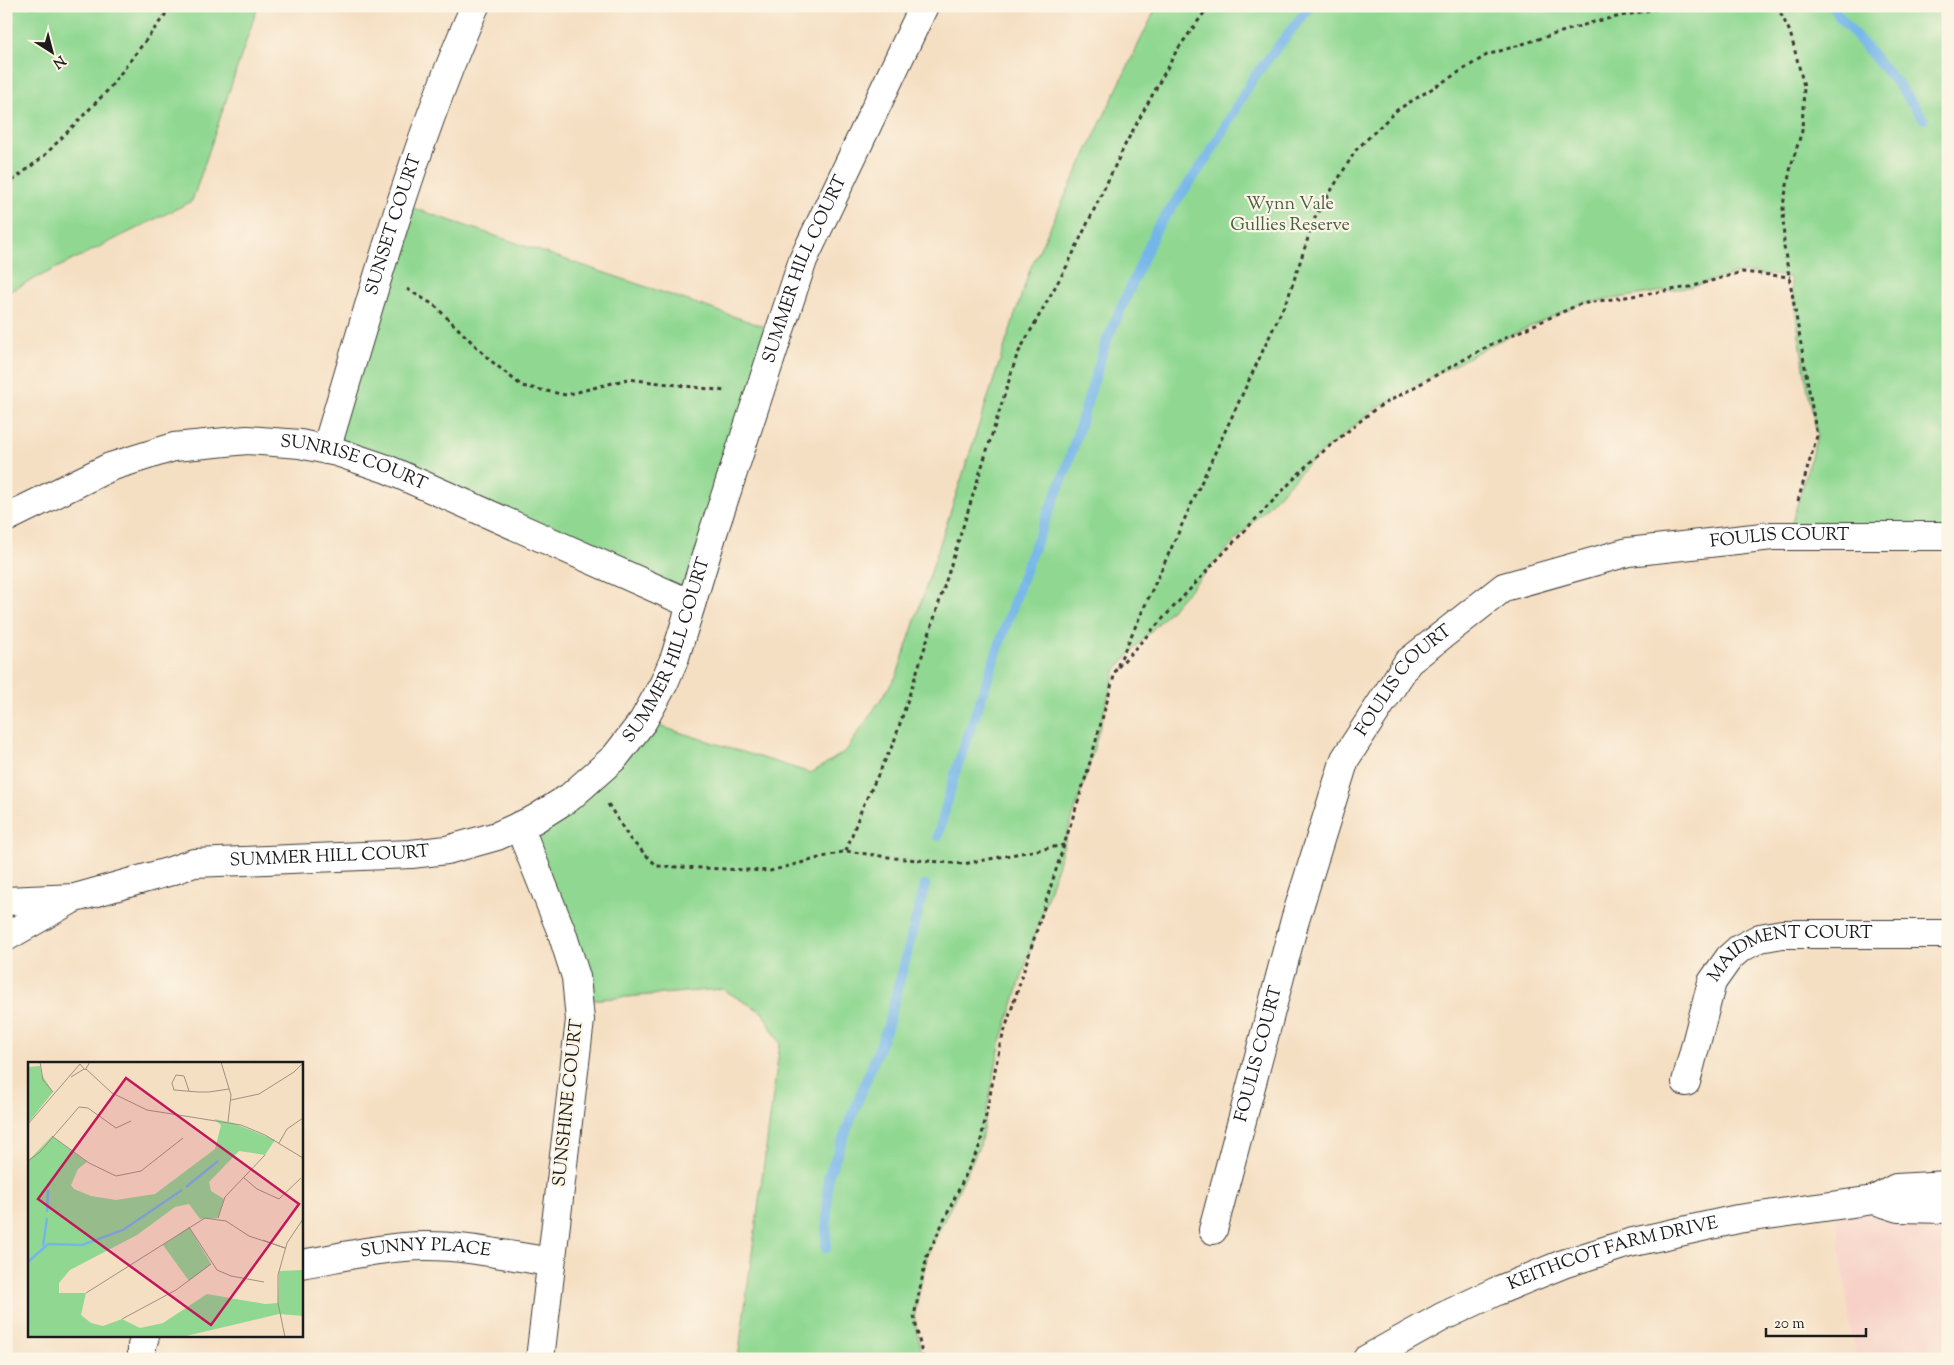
<svg xmlns="http://www.w3.org/2000/svg" width="1954" height="1365" font-family="'Sorts Mill Goudy',serif">
<style>
.built{fill:#f7d1c7}
.green{fill:#90d892;stroke:#567a57}
.lines{fill:none;stroke-linecap:round;stroke-linejoin:round}
.stream{stroke:#75b6e9;stroke-width:10}
.minor-casing{stroke:#3d3935;stroke-width:30}
.path{stroke:#3d3935;stroke-width:3;stroke-dasharray:4 4;stroke-linecap:butt}
.minor{stroke:#fff;stroke-width:28}
.labels{text-anchor:middle;dominant-baseline:central;stroke-width:4.5;stroke-linejoin:round;paint-order:stroke}
.park-label{font-size:18px;fill:#455e45;stroke:#fcf5e5}
.street-label{font-size:18px;fill:#1c1c1c;stroke:#fcf5e5}
.inset-river{fill:none;stroke:#75b6e9;stroke-width:2.5}
.inset-road{fill:none;stroke:#9e9180;stroke-width:1}
.view{fill:#c2185b;fill-opacity:0.15;stroke:#c2185b;stroke-width:2.5}
.inset-edge{fill:none;stroke:#1c1c1c;stroke-width:2.5}
</style>
<rect width="100%" height="100%" fill="#fcf5e5"/>
<filter id="ink" filterUnits="userSpaceOnUse"><feTurbulence type="fractalNoise" baseFrequency=".02" numOctaves="2"/><feDisplacementMap in="SourceGraphic" scale="10" xChannelSelector="R" yChannelSelector="G"/><feConvolveMatrix kernelMatrix="1 2 1 2 8 2 1 2 1" color-interpolation-filters="sRGB"/></filter>
<filter id="wash" filterUnits="userSpaceOnUse"><feTurbulence type="fractalNoise" baseFrequency=".0096" numOctaves="4" result="noise"/><feDisplacementMap in="SourceGraphic" scale="20" xChannelSelector="R" yChannelSelector="G"/><feGaussianBlur stdDeviation="1.12" result="paint"/><feColorMatrix in="noise" values="0 0 0 0 0 0 0 0 0 0 0 0 0 0 0 0 0 1.4 0 .05"/><feComposite in="paint" operator="in"/></filter>
<g filter="url(#wash)">
<rect width="100%" height="100%" fill="#f5dfc3"/>
<polygon class="built" points="1835,1205 1948,1208 1948,1359 1855,1359"/>
<g class="green">
<polygon points="6,6 258,6 192,201 6,293"/>
<polygon points="1157,6 1948,6 1948,536 1788,536 1817,436 1806,380 1790,277 1742,272 1690,287 1580,304 1492,344 1375,409 1309,463 1230,546 1116,669 1087,773 1000,1045 980,1145 927,1256 914,1316 923,1359 738,1359 780,1043 762,1012 722,989 578,1001 519,826 643,721 811,773 846,751 897,675 1030,269"/>
<polygon points="401,204 780,332 691,604 326,450"/>
</g>
<g class="lines">
<g class="stream">
<polyline points="1834,6 1837,14 1896,82 1924,119"/>
<polyline points="938,836 955,773 1028,562 1066,470 1106,342 1157,228 1209,155 1253,78 1310,6"/>
<polyline points="826,1248 828,1177 888,1025 925,885"/>
</g>
</g>
</g>
<g filter="url(#ink)">
<g class="lines">
<g class="minor-casing">
<g id="minor">
<path id="s1" d="M326 450C371 300 412 149 475 6"/>
<path id="s2" d="M6 518 110 467 174 447 247 440 300 444 337 452 387 469 691 604"/>
<polyline points="519,826 562,933 576,977 580,1020 540,1359"/>
<path id="s3" d="M6 901 75 898 168 872 194 863 411 854 447 850 497 836 535 819 570 797 615 757 643 721 664 683 675 657 712 536 803 260 924 6"/>
<polyline points="6,937 69,901"/>
<path id="s4" d="M1686 1082 1712 982 1729 958 1739 949 1760 938 1782 934H1948"/>
<polyline points="1874,1200 1899,1208 1948,1209"/>
<path id="s5" d="M1213 1230 1295 920 1345 759 1408 662 1504 587 1628 552 1772 536H1948"/>
<path id="s6" d="M301 1264C342 1257 385 1246 426 1246 468 1246 510 1256 551 1262"/>
<polyline points="142,1359 142,1346 145,1336"/>
<path id="s7" d="M1367 1359 1442 1317 1497 1291 1563 1264 1629 1243 1738 1219 1874 1200 1896 1188 1948 1185"/>
</g>
</g>
<g class="path">
<polyline points="1777,6 1790,32 1804,86 1802,131 1791,166 1783,205 1784,247 1817,436 1797,504"/>
<polyline points="6,186 45,155 108,90 165,15 169,6"/>
<polyline points="407,289 434,305 490,360 522,386 566,395 628,379 726,391"/>
<polyline points="1118,667 1230,546 1309,463 1375,409 1492,344 1580,304 1690,287 1742,272 1790,277"/>
<polyline points="608,804 630,839 657,866 770,871 846,851 895,858 963,864 1064,845"/>
<polyline points="846,851 862,808 894,742 933,622 1017,355 1068,264 1126,143 1177,50 1209,6"/>
<polyline points="923,1359 914,1316 927,1256 980,1145 1000,1045 1087,773 1116,669 1212,459 1289,295 1315,217 1356,150 1397,110 1487,55 1597,21 1670,6"/>
</g>
<use href="#minor" class="minor"/>
</g>
</g>
<g class="labels">
<g class="park-label">
<text x="1290" y="205">Wynn Vale<tspan x="1290" dy="21">Gullies Reserve</tspan></text>
</g>
<g class="street-label">
<text stroke="none"><textPath href="#s1" startOffset="235">SUNSET COURT</textPath></text>
<text stroke="none"><textPath href="#s3" startOffset="1168">SUMMER HILL COURT</textPath></text>
<text stroke="none"><textPath href="#s2" startOffset="366">SUNRISE COURT</textPath></text>
<text stroke="none"><textPath href="#s5" startOffset="1008">FOULIS COURT</textPath></text>
<text stroke="none"><textPath href="#s3" startOffset="762">SUMMER HILL COURT</textPath></text>
<text stroke="none"><textPath href="#s5" startOffset="588">FOULIS COURT</textPath></text>
<text stroke="none"><textPath href="#s3" startOffset="329">SUMMER HILL COURT</textPath></text>
<text stroke="none"><textPath href="#s4" startOffset="194">MAIDMENT COURT</textPath></text>
<text stroke="none"><textPath href="#s5" startOffset="182">FOULIS COURT</textPath></text>
<text transform="translate(569 1103) rotate(-84)">SUNSHINE COURT</text>
<text stroke="none"><textPath href="#s6" startOffset="126">SUNNY PLACE</textPath></text>
<text stroke="none"><textPath href="#s7" startOffset="269">KEITHCOT FARM DRIVE</textPath></text>
</g>
</g>
<g transform="translate(28 1062)">
<rect width="275" height="275" fill="#f5dfc3"/>
<path d="M12 4 14 13 25 30 0 61V5ZM186 57 205 61 247 78 237 93 211 89 181 120 183 129 196 137 190 156 172 157 161 142 147 145 109 173 42 208 31 221V231H58L53 253 63 261 75 264 94 257 112 266 135 261 179 232 237 242 250 241 251 209 275 208V254L251 252 154 275H0V99L24 74 59 100 50 107 43 123 46 127 63 134 88 138 127 132 187 87 193 63ZM161 165 183 202 161 219 135 183Z" fill="#90d892"/>
<path class="inset-river" d="M158 125 190 99M19 150 20 128M15 184 19 156M0 200 20 182 54 183 95 168 154 128"/>
<path class="inset-road" d="M12 0 15 18 25 30M193 0 203 33 200 60M52 2 57 8 62 0M58 7 84 31 119 48 213 63 237 73 275 96M43 15 56 7M161 29 156 14 148 13 144 21 146 28 170 30H181L201 27M203 38 231 32 266 10 275 1M0 62 52 2M24 74 61 101 88 114 113 109 155 76M251 81 259 67 275 56M0 99 12 90 51 45 60 46 88 66 103 59M215 115 229 127 251 137 273 116M190 156 197 135 237 93M161 165 189 208 203 214 236 220M235 178 257 186M58 231 177 156 198 159 221 174 257 186M94 257 148 228 183 202M257 275 250 241V213L259 181 275 157"/>
<path class="view" d="M98 16 271 142 183 263 10 137Z"/>
<rect width="275" height="275" class="inset-edge"/>
</g>
<rect width="1954" height="1365" fill="none" stroke="#fcf5e5" stroke-width="25"/>
<g transform="translate(52 52) rotate(144)" stroke="#fcf5e5" stroke-width="4" paint-order="stroke">
<path d="M0-4L9 19L0 12L-9 19Z" fill="#1c1c1c"/>
<text y="-8" font-size="14" font-weight="bold" text-anchor="middle" fill="#1c1c1c">N</text>
</g>
<path d="M1766 1328v8h100v-8" fill="none" stroke="#1c1c1c" stroke-width="2.5"/>
<text x="1774" y="1328" font-size="15" fill="#1c1c1c" stroke="#fcf5e5" stroke-width="4" paint-order="stroke">20 m</text>
</svg>
